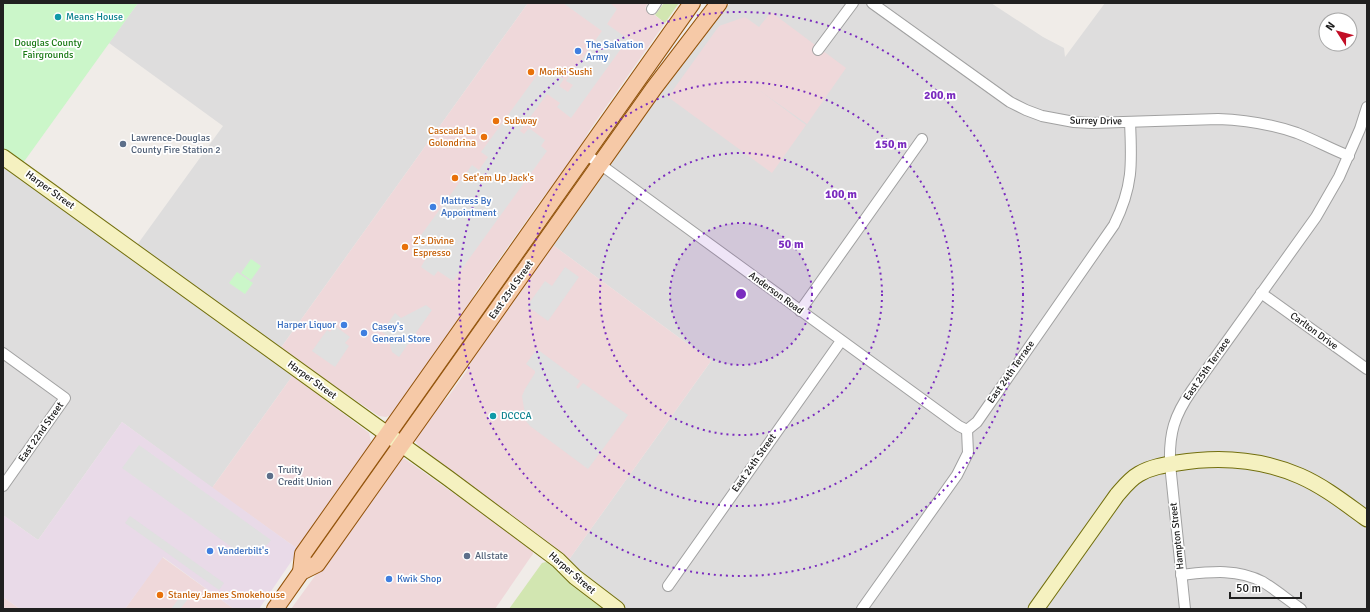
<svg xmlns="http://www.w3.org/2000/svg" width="1370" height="612" font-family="Signika,sans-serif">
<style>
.residential{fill:#dedddd;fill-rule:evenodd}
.commercial{fill:#efd8da}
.industrial{fill:#e9dae8}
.grass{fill:#d2e6b1}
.park{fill:#cbf6c9}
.parking{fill:#e0e0e0}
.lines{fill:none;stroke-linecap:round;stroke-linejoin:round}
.street-casing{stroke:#a1a1a1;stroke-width:12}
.secondary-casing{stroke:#726f0d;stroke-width:17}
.primary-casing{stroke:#92530b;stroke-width:18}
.street{stroke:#fff;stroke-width:10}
.secondary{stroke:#f5f1c0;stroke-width:15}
.primary{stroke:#f6c9a7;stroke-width:16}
.ring{fill:none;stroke:#7b2cbf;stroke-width:2;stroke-dasharray:2 4}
.culture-dot{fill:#0f9aa8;stroke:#fff;stroke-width:1.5}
.shop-dot{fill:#3f7fe0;stroke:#fff;stroke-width:1.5}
.food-dot{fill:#e8710a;stroke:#fff;stroke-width:1.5}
.service-dot{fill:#5c6f8a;stroke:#fff;stroke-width:1.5}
.labels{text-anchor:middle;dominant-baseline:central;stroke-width:3.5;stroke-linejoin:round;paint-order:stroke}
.culture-label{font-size:10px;fill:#0d838f;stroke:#fff;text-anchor:start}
.park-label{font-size:10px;fill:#197914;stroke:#fff}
.shop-label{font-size:10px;fill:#366cbe;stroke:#fff;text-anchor:start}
.food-label{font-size:10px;fill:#c56008;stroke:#fff;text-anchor:start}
.street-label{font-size:10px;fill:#202020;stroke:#fff}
.service-label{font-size:10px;fill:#4e5e75;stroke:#fff;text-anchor:start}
.centre{fill:#7b2cbf;stroke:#fff;stroke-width:2}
.ring-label{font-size:12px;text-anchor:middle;font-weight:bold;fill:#7b2cbf;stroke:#fff;stroke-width:3.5;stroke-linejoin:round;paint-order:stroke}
</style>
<rect width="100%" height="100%" fill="#f0ece8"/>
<g class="residential">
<polygon points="138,3 528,3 280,349 137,245 223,126 109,43"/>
<path d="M731 3H991L1043 37 1064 48 1065 57 1105 3H1367V609H627L585 578 568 561 711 361 550 243 716 15ZM1326 20H1350V44H1326Z"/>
<polygon points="3,157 293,375 212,488 122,422 38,540 3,515"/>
</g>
<g class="commercial">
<polygon points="528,3 648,3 645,8 665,23 589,131 571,165 544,196 475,293 457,327 392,415 386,417 379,416 280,349"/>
<polygon points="771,12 846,68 807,124 759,90 806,125 772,173 668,97 719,26 745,17 759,27"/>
<polygon points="550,243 711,361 568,561 419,447 415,440 415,438 429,415 448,397 468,369 478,346"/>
<polygon points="293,375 329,403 369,433 371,442 371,446 299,550 212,488"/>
<polygon points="405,459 456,495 482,512 532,549 533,554 530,558 495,609 291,609 399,460"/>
<polygon points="162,557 234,609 125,609"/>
<polygon points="3,597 20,609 3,609"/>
</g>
<polygon class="industrial" points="122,422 299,550 259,609 234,609 163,557 125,609 20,609 3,597 3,515 38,540"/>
<g class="grass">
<polygon points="664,3 679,3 665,23 655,15"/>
<polygon points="546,562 551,562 580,590 605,609 509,609 542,563"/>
</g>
<g class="park">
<polygon points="3,3 138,3 23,163 3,149"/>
<polygon points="251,259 261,266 251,280 241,273"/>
<polygon points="237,272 253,283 245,294 229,283"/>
</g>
<g class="parking">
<polygon points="563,3 610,3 617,9 607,24 628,39 571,118 557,107 560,103 547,94 520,131 524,134 529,128 545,140 541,146 547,151 453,281 438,271 434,276 421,267 425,260 411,249 472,165 479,170 488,157 481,152 540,71 546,76 551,70 564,79 559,86 568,92 573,85 566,81 602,31"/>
<polygon points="565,267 579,277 548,321 527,306 545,281 552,286"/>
<polygon points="426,305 432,310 399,357 392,352 388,336 382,332 395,313 401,318"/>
<polygon points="335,326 350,337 345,343 349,346 335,367 312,351 327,330 330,332"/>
<polygon points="537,349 580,381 576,387 578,389 583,383 628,415 588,469 530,426 526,421 522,396 525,389 535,373 535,371 526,364"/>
<polygon points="139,445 271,540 267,545 248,550 244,556 122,468"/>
<polygon points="130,516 224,583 219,590 125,523"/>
<polygon points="182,594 188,599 180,609 171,609"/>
</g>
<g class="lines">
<g class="street-casing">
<g id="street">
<path d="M872 3 1010 102 1026 110 1042 116 1074 122 1092 123 1218 119C1245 120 1271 124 1297 133 1315 140 1331 149 1349 156"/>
<polyline points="652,9 656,3"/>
<polyline points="818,50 853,3"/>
<polyline points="586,154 959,426 967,430"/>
<polyline points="1261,293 1367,369"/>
<polyline points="800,311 922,139"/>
<polyline points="3,353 65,398 3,486"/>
<path d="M967 430 977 422 1114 225C1133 187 1132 164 1130 122"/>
<path d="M1181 575C1209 572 1237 568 1263 582 1276 590 1288 600 1301 609"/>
<polyline points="668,586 841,341"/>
<polyline points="862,609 957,475 968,453 967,430"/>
<path d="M1185 609 1170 464C1169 433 1174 416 1192 390L1316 217 1339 177 1360 129 1367 107"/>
</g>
</g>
<g class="secondary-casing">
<g id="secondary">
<polyline points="3,157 448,478 558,560 575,577 617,609"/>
<path d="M1036 609 1117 495C1124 487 1130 479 1139 474 1151 467 1164 465 1177 463 1219 456 1261 459 1300 476 1325 487 1346 504 1367 519"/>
</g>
</g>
<g class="primary-casing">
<g id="primary">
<polyline points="301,572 303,554 692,3"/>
<polyline points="275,609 301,572 317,564 654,88 719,3"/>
</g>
</g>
<use href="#street" class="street"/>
<use href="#secondary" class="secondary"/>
<use href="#primary" class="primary"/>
</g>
<circle cx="741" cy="294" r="71" fill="#7b2cbf" fill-opacity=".12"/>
<g class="ring">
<circle cx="741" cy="294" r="71"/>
<circle cx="741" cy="294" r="141"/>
<circle cx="741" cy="294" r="212"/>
<circle cx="741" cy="294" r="282"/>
</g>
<g class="culture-dot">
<circle cx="58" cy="17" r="4"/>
<circle cx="493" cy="416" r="4"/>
</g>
<g class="shop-dot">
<circle cx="578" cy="51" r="4"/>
<circle cx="433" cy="207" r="4"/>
<circle cx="344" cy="325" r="4"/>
<circle cx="364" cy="333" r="4"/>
<circle cx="210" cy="551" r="4"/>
<circle cx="389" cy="579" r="4"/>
</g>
<g class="food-dot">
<circle cx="531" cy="72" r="4"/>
<circle cx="496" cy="121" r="4"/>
<circle cx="484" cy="137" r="4"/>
<circle cx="455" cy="178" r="4"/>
<circle cx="405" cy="247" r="4"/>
<circle cx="160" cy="595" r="4"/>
</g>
<g class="service-dot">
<circle cx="123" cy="144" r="4"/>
<circle cx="270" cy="476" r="4"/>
<circle cx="467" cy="556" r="4"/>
</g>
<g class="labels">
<g class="culture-label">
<text x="66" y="17">Means House</text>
<text x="501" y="416">DCCCA</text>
</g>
<g class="park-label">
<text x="48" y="43">Douglas County<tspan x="48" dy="12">Fairgrounds</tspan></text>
</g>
<g class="shop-label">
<text x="586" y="45">The Salvation<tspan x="586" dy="12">Army</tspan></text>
<text x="441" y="201">Mattress By<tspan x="441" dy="12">Appointment</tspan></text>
<text x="336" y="325" text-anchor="end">Harper Liquor</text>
<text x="372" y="327">Casey's<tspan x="372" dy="12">General Store</tspan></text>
<text x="218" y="551">Vanderbilt's</text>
<text x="397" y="579">Kwik Shop</text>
</g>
<g class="food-label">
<text x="539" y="72">Moriki Sushi</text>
<text x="504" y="121">Subway</text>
<text x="476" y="131" text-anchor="end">Cascada La<tspan x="476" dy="12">Golondrina</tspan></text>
<text x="463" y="178">Set'em Up Jack's</text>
<text x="413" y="241">Z's Divine<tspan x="413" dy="12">Espresso</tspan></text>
<text x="168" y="595">Stanley James Smokehouse</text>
</g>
<g class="street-label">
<text transform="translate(1096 121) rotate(1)">Surrey Drive</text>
<text transform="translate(50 190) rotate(36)">Harper Street</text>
<text transform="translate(511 290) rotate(-55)">East 23rd Street</text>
<text transform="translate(776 293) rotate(36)">Anderson Road</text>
<text transform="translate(1314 331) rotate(36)">Carlton Drive</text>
<text transform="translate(1207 369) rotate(-55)">East 25th Terrace</text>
<text transform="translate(1011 372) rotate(-55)">East 24th Terrace</text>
<text transform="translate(312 380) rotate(36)">Harper Street</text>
<text transform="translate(41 432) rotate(-55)">East 22nd Street</text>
<text transform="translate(754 463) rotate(-55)">East 24th Street</text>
<text transform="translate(1177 536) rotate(-96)">Hampton Street</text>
<text transform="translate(572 573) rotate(41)">Harper Street</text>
</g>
<g class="service-label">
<text x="131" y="138">Lawrence-Douglas<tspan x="131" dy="12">County Fire Station 2</tspan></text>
<text x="278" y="470">Truity<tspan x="278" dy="12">Credit Union</tspan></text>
<text x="475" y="556">Allstate</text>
</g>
</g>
<circle cx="741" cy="294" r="6" class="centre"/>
<g class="ring-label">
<text x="940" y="99">200 m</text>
<text x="891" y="148">150 m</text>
<text x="841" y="198">100 m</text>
<text x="791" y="248">50 m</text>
</g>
<rect width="1370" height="612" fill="none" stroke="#202020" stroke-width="8"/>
<g transform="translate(1338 32) rotate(306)"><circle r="19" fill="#ffffff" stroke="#a6a6a6"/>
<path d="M0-3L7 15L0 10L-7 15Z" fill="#c20e26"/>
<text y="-6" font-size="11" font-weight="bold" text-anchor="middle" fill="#202020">N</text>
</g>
<path d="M1230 592v6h71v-6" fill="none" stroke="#202020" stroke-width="2"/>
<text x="1236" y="592" font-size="12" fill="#202020" stroke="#ffffff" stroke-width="3" paint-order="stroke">50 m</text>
</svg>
